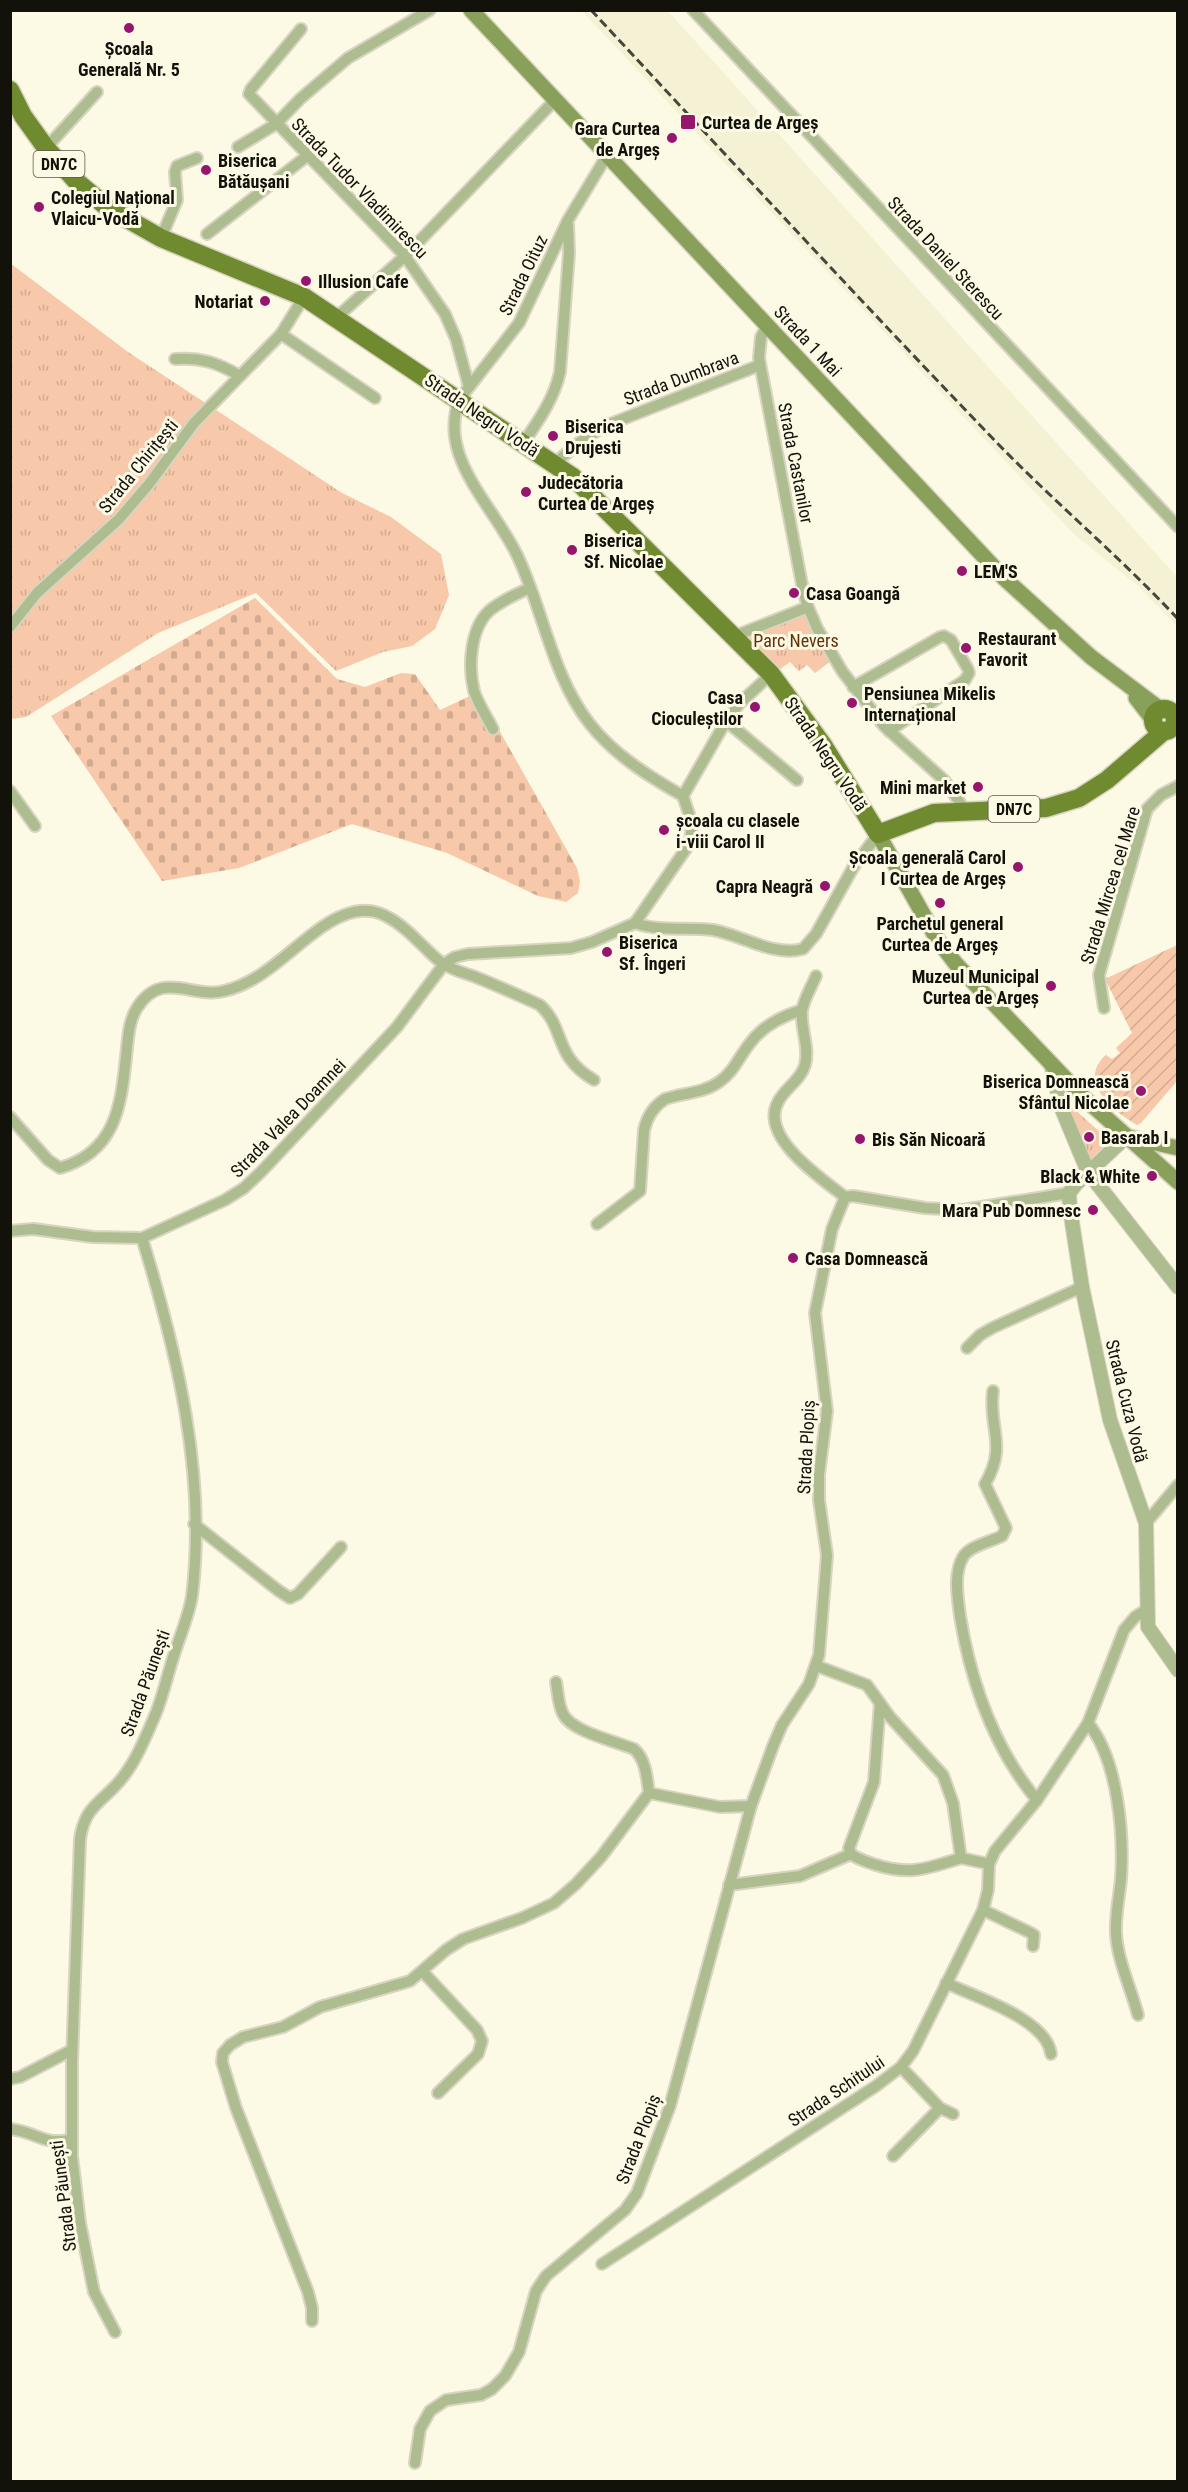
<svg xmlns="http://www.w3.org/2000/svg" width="1188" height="2492" font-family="'Roboto Condensed',sans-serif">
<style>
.built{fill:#f5f1d4}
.grass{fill:url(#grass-tufts)}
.cemetery{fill:url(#cemetery-stones)}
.garden{fill:url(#garden-furrows)}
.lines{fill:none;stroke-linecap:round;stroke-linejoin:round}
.minor-casing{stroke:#d7d4c1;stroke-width:14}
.tertiary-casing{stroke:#d7d4c1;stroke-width:16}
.secondary-casing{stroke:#d7d4c1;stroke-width:18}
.primary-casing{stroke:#d7d4c1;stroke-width:21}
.minor{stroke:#adbd90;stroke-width:10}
.tertiary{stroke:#adbd90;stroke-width:14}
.secondary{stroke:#89a05b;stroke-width:15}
.primary{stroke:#708a2f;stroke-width:18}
.rail{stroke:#47463c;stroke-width:3;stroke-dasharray:9 4.5;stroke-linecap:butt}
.poi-dot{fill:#96156d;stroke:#fcf9e4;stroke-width:2}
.labels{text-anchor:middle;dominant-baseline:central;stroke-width:6;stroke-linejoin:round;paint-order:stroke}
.shield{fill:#fcf9e4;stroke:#58574b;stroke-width:1.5}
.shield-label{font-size:16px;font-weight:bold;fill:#12110a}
.poi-label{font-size:18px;font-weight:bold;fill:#12110a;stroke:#fcf9e4;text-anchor:start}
.street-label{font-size:18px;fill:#12110a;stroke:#fcf9e4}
.park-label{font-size:18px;fill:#633004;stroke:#fcf9e4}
</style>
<defs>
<pattern id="grass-tufts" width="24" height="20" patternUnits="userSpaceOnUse" patternTransform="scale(1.5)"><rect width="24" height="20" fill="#f7c8a9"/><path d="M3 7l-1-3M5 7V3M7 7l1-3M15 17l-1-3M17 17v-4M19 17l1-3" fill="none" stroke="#d3ab90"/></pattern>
<pattern id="cemetery-stones" width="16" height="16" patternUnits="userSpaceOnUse" patternTransform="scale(1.5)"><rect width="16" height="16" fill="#f7c8a9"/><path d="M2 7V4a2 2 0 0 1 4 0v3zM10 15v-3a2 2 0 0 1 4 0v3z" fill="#d3ab90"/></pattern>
<pattern id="garden-furrows" width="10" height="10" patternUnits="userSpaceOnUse" patternTransform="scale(1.5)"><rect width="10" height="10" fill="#f7c8a9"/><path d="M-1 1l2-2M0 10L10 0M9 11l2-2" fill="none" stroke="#d3ab90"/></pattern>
</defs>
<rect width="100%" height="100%" fill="#fcf9e4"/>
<polygon class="built" points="582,11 668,11 1177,577 1177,626 1138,586 1075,535"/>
<g class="grass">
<polygon points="10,263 128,352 342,493 391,517 441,554 449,595 435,629 412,646 383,652 336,671 256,593 158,633 26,717 11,719"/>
<polygon points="807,612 831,661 815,673 807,665 799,671 790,662 780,669 749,638"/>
<polygon points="1067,1105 1073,1108 1110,1141 1089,1161"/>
</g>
<polygon class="cemetery" points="255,598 337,679 365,687 401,673 415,674 440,710 470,696 490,735 499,730 577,868 580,881 578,893 566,902 538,896 447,853 352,824 239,868 162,881 51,716"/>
<path class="garden" d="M1177 945V1081L1141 1123 1137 1125C1114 1112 1076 1081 1106 1055L1112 1059 1120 1053 1116 1048 1132 1033 1105 979Z"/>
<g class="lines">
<g class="minor-casing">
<g id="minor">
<polyline points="693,10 1178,527"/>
<polyline points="301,29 251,89 249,94 405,256 445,314 456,339 469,387"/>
<polyline points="238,147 276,124 300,99 348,58 430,10"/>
<polyline points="46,148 97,92"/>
<path d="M606 157 568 220 519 323 459 400C453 417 453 436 459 454 471 489 499 519 516 553 543 607 551 675 590 724 614 755 650 777 683 796"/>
<polyline points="207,234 307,156"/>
<polyline points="161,238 177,200 175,172 177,166 197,158"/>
<polyline points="337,317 405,256 554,101"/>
<polyline points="767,326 761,337 759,358 803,590 808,607 817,628 842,671 884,726 944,780 965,810"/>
<polyline points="281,334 375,398"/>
<path d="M175 359C201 357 218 363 240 376"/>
<path d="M524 442C539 420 554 399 560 372L569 253 568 225"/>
<polyline points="555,463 585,438 605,426 760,365"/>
<polyline points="10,627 37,593 119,519 149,484 194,423 281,334 304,297"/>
<polyline points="735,636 808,607"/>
<polyline points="853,687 940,637 944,636 951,640 968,669 969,673 965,680 889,731"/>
<polyline points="726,721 797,780"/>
<path d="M493 729C487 717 478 704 474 691 468 667 470 629 489 611 501 601 516 594 530 588"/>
<polyline points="10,791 35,826"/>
<polyline points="683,796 726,721 740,703 771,674"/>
<path d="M635 923C660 932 687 927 713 930 742 935 773 957 803 949L816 934 854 866 878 834"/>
<path d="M816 976C812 986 804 999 802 1010 800 1028 810 1047 805 1065 801 1080 784 1089 778 1102 759 1137 822 1179 845 1197L853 1196 925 1208 963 1210 1069 1193"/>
<polyline points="1104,1008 1099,975 1147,809 1161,795 1178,786"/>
<path d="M10 1117 48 1160 60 1168C115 1152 121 1107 126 1057 128 1041 128 1022 137 1008 161 969 192 999 224 991 263 982 290 949 322 927 364 898 387 910 420 943 428 950 435 959 444 964 452 970 464 973 473 976 496 985 518 995 540 1005 566 1029 553 1056 594 1080"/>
<path d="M597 1224 640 1191 644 1130C647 1117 654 1106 665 1099 683 1093 704 1093 719 1082 735 1071 739 1056 751 1042 764 1025 782 1016 802 1010"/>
<polyline points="10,1231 33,1229 93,1237 142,1238 225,1200 244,1188 261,1172 397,1027 444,964 455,957 468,954 571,948 592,942 635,923 690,843 692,823 683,796"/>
<polyline points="967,1348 980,1335 992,1328 1082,1287"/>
<path d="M993 1391C988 1428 1008 1445 985 1484L1006 1528 1002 1536C990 1542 969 1546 963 1557 953 1574 958 1599 960 1616 971 1683 993 1747 1037 1800"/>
<polyline points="1146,1523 1178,1485"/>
<polyline points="194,1524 279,1591 290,1598 298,1594 341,1547"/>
<polyline points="817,1666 867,1685 890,1717 943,1775 953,1803 961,1858 989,1864"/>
<path d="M880 1703 874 1782 849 1848 851 1854C857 1859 865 1861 873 1864 910 1876 925 1869 961 1858"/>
<path d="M1088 1723C1118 1760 1124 1833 1121 1879 1119 1898 1115 1916 1116 1934 1118 1962 1131 1988 1138 2015"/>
<polyline points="649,1793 720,1807 751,1806"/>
<polyline points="729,1885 800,1876 851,1854"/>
<polyline points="983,1910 1029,1932 1034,1935 1033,1946"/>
<polyline points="423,1972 477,2030 482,2041 478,2054 438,2093"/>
<path d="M946 1983C975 1997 1047 2019 1051 2054"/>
<polyline points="901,2067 940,2108"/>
<polyline points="10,2079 20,2077 72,2050"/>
<path d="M10 2129C35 2131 45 2147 72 2139"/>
<polyline points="893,2156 940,2108 953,2114"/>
<polyline points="602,2264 876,2086 901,2067 913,2051 983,1910 988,1890 989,1864 995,1851 1037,1800 1088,1723 1124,1630 1135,1617 1146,1610"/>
<path d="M312 2321V2308L308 2292 236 2108 222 2062 223 2053 230 2045 243 2037 283 2027 320 2007 410 1981 446 1950 463 1939 522 1918 554 1903 576 1884 601 1857 649 1793C647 1779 646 1759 634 1749 615 1741 572 1732 563 1714 558 1705 558 1692 556 1682"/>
<path d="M115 2332 94 2292 80 2223 72 2156V2061L80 1839C85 1804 104 1802 123 1777 137 1759 147 1734 156 1713 164 1693 168 1672 175 1652 181 1633 189 1615 192 1596 207 1476 177 1352 142 1238"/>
<polyline points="415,2463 420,2429 430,2411 446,2400 481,2395 492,2389 505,2376 519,2352 536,2291 546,2276 625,2210 637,2193 670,2106 751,1806 773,1746 782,1725 809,1684 819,1655 827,1555 819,1500 819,1474 827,1411 815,1313 832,1229 845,1197"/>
</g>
</g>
<g class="tertiary-casing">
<g id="tertiary">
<polyline points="1051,1064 1061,1107 1088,1172 1178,1287"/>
<polyline points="1126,1137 1076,1184 1069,1193 1070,1209 1082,1287 1110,1420 1146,1523 1148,1627 1178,1670"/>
</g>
</g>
<g class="secondary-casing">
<g id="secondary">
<polyline points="471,10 1005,579 1091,657 1160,709"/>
<polyline points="1136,698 1153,720"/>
<polyline points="878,834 937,939 956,964 1084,1098 1178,1182"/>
<polyline points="1128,1137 1178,1148"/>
</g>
</g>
<g class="primary-casing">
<g id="primary">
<polyline points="10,90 23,116 46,148 77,182 108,208 161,238 304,297 573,477 771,674 823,745 878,834 934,813 1046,808 1079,798 1107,780 1164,731"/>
<circle cx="1164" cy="720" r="11"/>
</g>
</g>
<use href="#minor" class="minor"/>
<use href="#tertiary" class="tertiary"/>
<use href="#secondary" class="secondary"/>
<use href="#primary" class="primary"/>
<path class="rail" d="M591 10C728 157 863 304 1002 448 1059 506 1122 559 1178 619"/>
</g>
<g class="poi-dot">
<circle cx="129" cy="28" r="6"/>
<rect x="680" y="114" width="16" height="16" rx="3"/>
<circle cx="672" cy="138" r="6"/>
<circle cx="206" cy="170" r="6"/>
<circle cx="39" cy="207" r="6"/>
<circle cx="306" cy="281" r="6"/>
<circle cx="265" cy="301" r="6"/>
<circle cx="553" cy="436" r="6"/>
<circle cx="526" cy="492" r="6"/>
<circle cx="572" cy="550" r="6"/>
<circle cx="962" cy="571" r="6"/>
<circle cx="794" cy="593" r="6"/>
<circle cx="966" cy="648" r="6"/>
<circle cx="852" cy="703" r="6"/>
<circle cx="755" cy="707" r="6"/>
<circle cx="978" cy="787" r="6"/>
<circle cx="664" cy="830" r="6"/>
<circle cx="1018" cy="867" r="6"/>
<circle cx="825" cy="886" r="6"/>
<circle cx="940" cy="903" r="6"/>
<circle cx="607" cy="952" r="6"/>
<circle cx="1051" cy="986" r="6"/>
<circle cx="1141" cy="1091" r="6"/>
<circle cx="1089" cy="1137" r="6"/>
<circle cx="860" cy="1139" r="6"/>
<circle cx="1152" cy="1176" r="6"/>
<circle cx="1093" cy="1210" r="6"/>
<circle cx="793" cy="1258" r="6"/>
</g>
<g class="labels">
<g class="shield">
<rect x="33.5" y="151" width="51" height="26" rx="4.5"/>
<rect x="988.5" y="796" width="51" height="26" rx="4.5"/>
</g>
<g class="shield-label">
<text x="59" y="164">DN7C</text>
<text x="1014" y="809">DN7C</text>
</g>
<g class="poi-label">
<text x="129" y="48" text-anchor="middle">Școala<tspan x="129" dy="21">Generală Nr. 5</tspan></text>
<text x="702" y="122">Curtea de Argeș</text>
<text x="660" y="128" text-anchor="end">Gara Curtea<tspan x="660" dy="21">de Argeș</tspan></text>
<text x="218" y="160">Biserica<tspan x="218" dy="21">Bătăușani</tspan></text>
<text x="51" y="197">Colegiul Național<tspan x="51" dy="21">Vlaicu-Vodă</tspan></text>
<text x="318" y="281">Illusion Cafe</text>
<text x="253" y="301" text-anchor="end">Notariat</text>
<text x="565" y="426">Biserica<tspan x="565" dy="21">Drujesti</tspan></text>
<text x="538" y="482">Judecătoria<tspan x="538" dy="21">Curtea de Argeș</tspan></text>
<text x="584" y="540">Biserica<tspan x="584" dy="21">Sf. Nicolae</tspan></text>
<text x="974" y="571">LEM'S</text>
<text x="806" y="593">Casa Goangă</text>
<text x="978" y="638">Restaurant<tspan x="978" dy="21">Favorit</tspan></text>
<text x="864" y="693">Pensiunea Mikelis<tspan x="864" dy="21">Internațional</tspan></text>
<text x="743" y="697" text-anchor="end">Casa<tspan x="743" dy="21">Cioculeștilor</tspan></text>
<text x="966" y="787" text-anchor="end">Mini market</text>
<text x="676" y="820">școala cu clasele<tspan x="676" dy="21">i-viii Carol II</tspan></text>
<text x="1006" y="857" text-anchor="end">Școala generală Carol<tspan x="1006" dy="21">I Curtea de Argeș</tspan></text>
<text x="813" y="886" text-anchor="end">Capra Neagră</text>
<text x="940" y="923" text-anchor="middle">Parchetul general<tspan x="940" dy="21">Curtea de Argeș</tspan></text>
<text x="619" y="942">Biserica<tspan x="619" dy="21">Sf. Îngeri</tspan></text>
<text x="1039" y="976" text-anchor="end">Muzeul Municipal<tspan x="1039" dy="21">Curtea de Argeș</tspan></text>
<text x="1129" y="1081" text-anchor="end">Biserica Domnească<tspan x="1129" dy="21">Sfântul Nicolae</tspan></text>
<text x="1101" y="1137">Basarab I</text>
<text x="872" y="1139">Bis Săn Nicoară</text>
<text x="1140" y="1176" text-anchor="end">Black &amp; White</text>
<text x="1081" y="1210" text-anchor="end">Mara Pub Domnesc</text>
<text x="805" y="1258">Casa Domnească</text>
</g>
<g class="street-label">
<text transform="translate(360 188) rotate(46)">Strada Tudor Vladimirescu</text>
<text transform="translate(946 258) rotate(47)">Strada Daniel Sterescu</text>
<text transform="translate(523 275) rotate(-64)">Strada Oituz</text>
<text transform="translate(808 341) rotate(47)">Strada 1 Mai</text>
<text transform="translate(681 378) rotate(-21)">Strada Dumbrava</text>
<text transform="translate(482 415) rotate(34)">Strada Negru Vodă</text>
<text transform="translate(796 463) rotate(79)">Strada Castanilor</text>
<text transform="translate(138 466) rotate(-51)">Strada Chirițești</text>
<text transform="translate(826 754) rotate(56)">Strada Negru Vodă</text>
<text transform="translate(1110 885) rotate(-73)">Strada Mircea cel Mare</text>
<text transform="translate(288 1118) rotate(-46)">Strada Valea Doamnei</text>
<text transform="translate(1127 1401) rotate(76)">Strada Cuza Vodă</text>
<text transform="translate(806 1447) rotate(-87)">Strada Plopiș</text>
<text transform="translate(145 1683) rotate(-70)">Strada Păunești</text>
<text transform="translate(836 2091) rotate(-34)">Strada Schitului</text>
<text transform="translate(638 2139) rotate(-69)">Strada Plopiș</text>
<text transform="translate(63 2196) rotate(-97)">Strada Păunești</text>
</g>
<g class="park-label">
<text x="796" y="640">Parc Nevers</text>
</g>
</g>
<rect width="1188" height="2492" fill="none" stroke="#12110a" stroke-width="24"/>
</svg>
